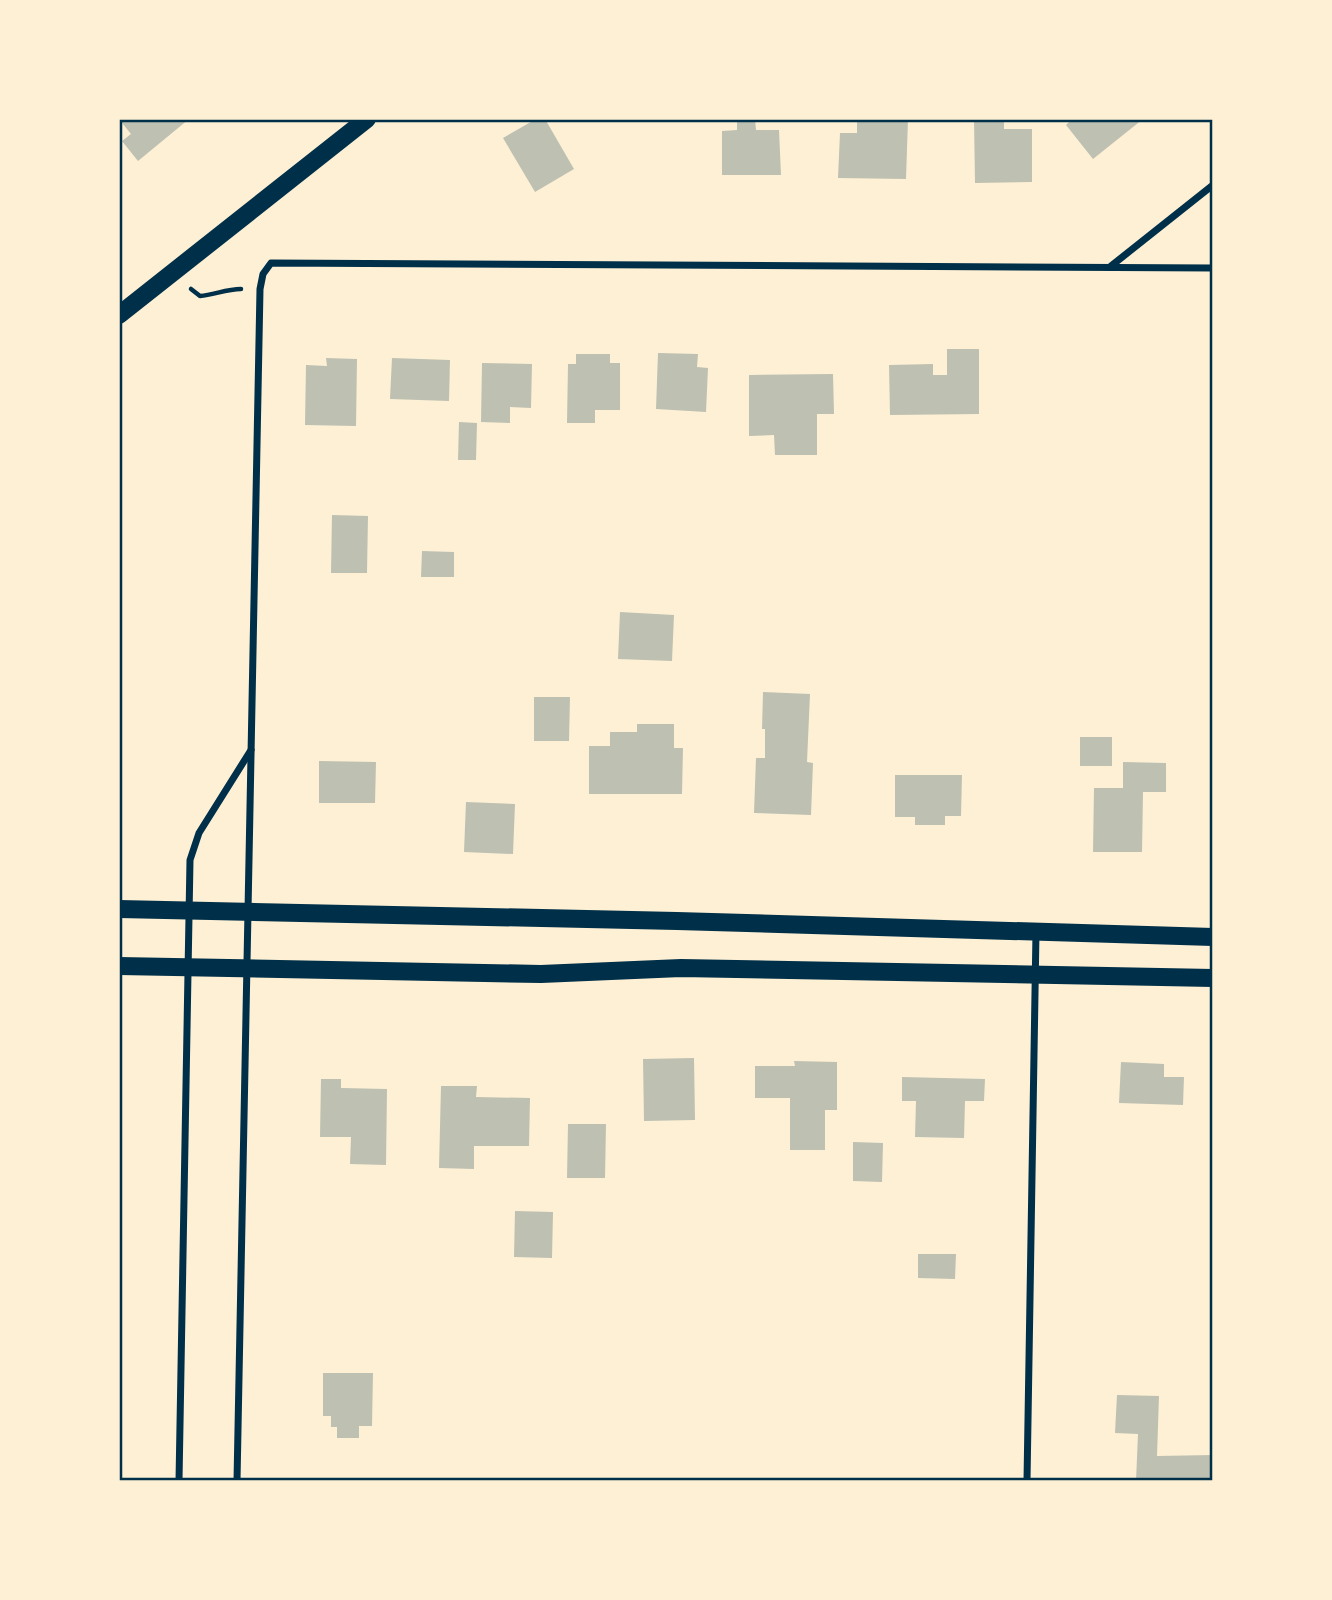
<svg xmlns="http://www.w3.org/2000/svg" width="1332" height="1600" font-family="Lato,sans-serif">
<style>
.building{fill:#bec0b2}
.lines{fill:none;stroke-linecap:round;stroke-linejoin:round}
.path{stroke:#003049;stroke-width:4.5}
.minor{stroke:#003049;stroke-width:7}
.primary{stroke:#003049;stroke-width:18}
.neatline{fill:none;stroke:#003049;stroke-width:2.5}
</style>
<rect width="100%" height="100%" fill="#fdf0d5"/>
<g class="building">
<polygon points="119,119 189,119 138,161 122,141 131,134"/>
<polygon points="536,119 545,119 574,169 535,192 503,138"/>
<polygon points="737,119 755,119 756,130 779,130 781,175 722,175 722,131 737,130"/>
<polygon points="857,119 908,119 906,179 838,178 840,133 857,133"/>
<polygon points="974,119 1004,119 1004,129 1032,129 1032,182 975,183"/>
<polygon points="1068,119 1143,119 1093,159 1066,125 1070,121"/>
<polygon points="947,349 979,349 979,414 890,415 889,365 933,364 933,375 947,375"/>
<polygon points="658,353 698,354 697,367 708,368 706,412 656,409"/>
<polygon points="576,354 610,354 610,363 620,363 620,410 595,410 595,423 567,423 568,364 576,364"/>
<polygon points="326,358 357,359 356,426 305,425 306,365 327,366"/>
<polygon points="392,358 450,360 449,401 390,399"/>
<polygon points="482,363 532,364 531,408 510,407 510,423 481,422"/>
<polygon points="833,374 834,414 817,414 817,455 775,455 774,435 749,436 749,375"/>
<polygon points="459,422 477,423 476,460 458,460"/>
<polygon points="332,515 368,516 367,573 331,573"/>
<polygon points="422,551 454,552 454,577 421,577"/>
<polygon points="620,612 674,615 672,661 618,659"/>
<polygon points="763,692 810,694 807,762 813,763 811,815 754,813 756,758 765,758 765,729 762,729"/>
<polygon points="534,697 570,697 569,741 534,741"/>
<polygon points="637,724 674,724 674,748 683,748 682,794 589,794 589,746 610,746 610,732 637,732"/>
<rect x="1080" y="737" width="32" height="29"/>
<polygon points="319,761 376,762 375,803 319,803"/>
<polygon points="1123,762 1166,763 1166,792 1143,792 1142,852 1093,852 1094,788 1123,788"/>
<polygon points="895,775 962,775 961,816 945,816 945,825 915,825 915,817 895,817"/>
<polygon points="466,802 515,804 513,854 464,852"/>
<polygon points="694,1058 695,1120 644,1121 643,1059"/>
<polygon points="794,1061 837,1062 837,1110 825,1110 825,1150 790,1150 790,1098 755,1098 755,1066 795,1066"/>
<polygon points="1121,1062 1164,1064 1164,1077 1184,1077 1183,1105 1119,1103"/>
<polygon points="902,1077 985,1079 984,1101 965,1101 964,1138 915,1137 916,1101 902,1101"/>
<polygon points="321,1079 341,1079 341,1088 387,1089 386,1165 350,1164 351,1137 320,1137"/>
<polygon points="441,1086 477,1086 476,1097 530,1098 529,1146 474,1146 474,1169 439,1168"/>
<polygon points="568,1124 606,1124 605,1178 567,1178"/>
<polygon points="853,1142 883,1143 882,1182 853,1181"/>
<polygon points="515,1211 553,1212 552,1258 514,1257"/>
<polygon points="918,1254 956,1254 955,1279 918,1278"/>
<polygon points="323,1373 373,1373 372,1426 359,1426 359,1438 337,1438 337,1427 331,1427 331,1416 323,1416"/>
<polygon points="1117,1395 1159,1396 1157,1456 1213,1455 1213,1481 1136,1481 1138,1434 1115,1433"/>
</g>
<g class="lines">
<path class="path" d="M191 289 200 296C214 295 226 289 241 289"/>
<g class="minor">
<polyline points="1111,266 1213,185"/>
<polyline points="179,1481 190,860 199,833 251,750"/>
<polyline points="237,1481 260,289 263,274 271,263 1213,268"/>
<polyline points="1027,1481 1036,932"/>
</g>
<g class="primary">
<polyline points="119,315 367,119"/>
<polyline points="119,909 677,921 1213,937"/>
<polyline points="119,966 541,974 681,968 1213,978"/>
</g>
</g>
<rect width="1332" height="1600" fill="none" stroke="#fdf0d5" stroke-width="242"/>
<rect x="121" y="121" width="1090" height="1358" class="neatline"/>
</svg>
